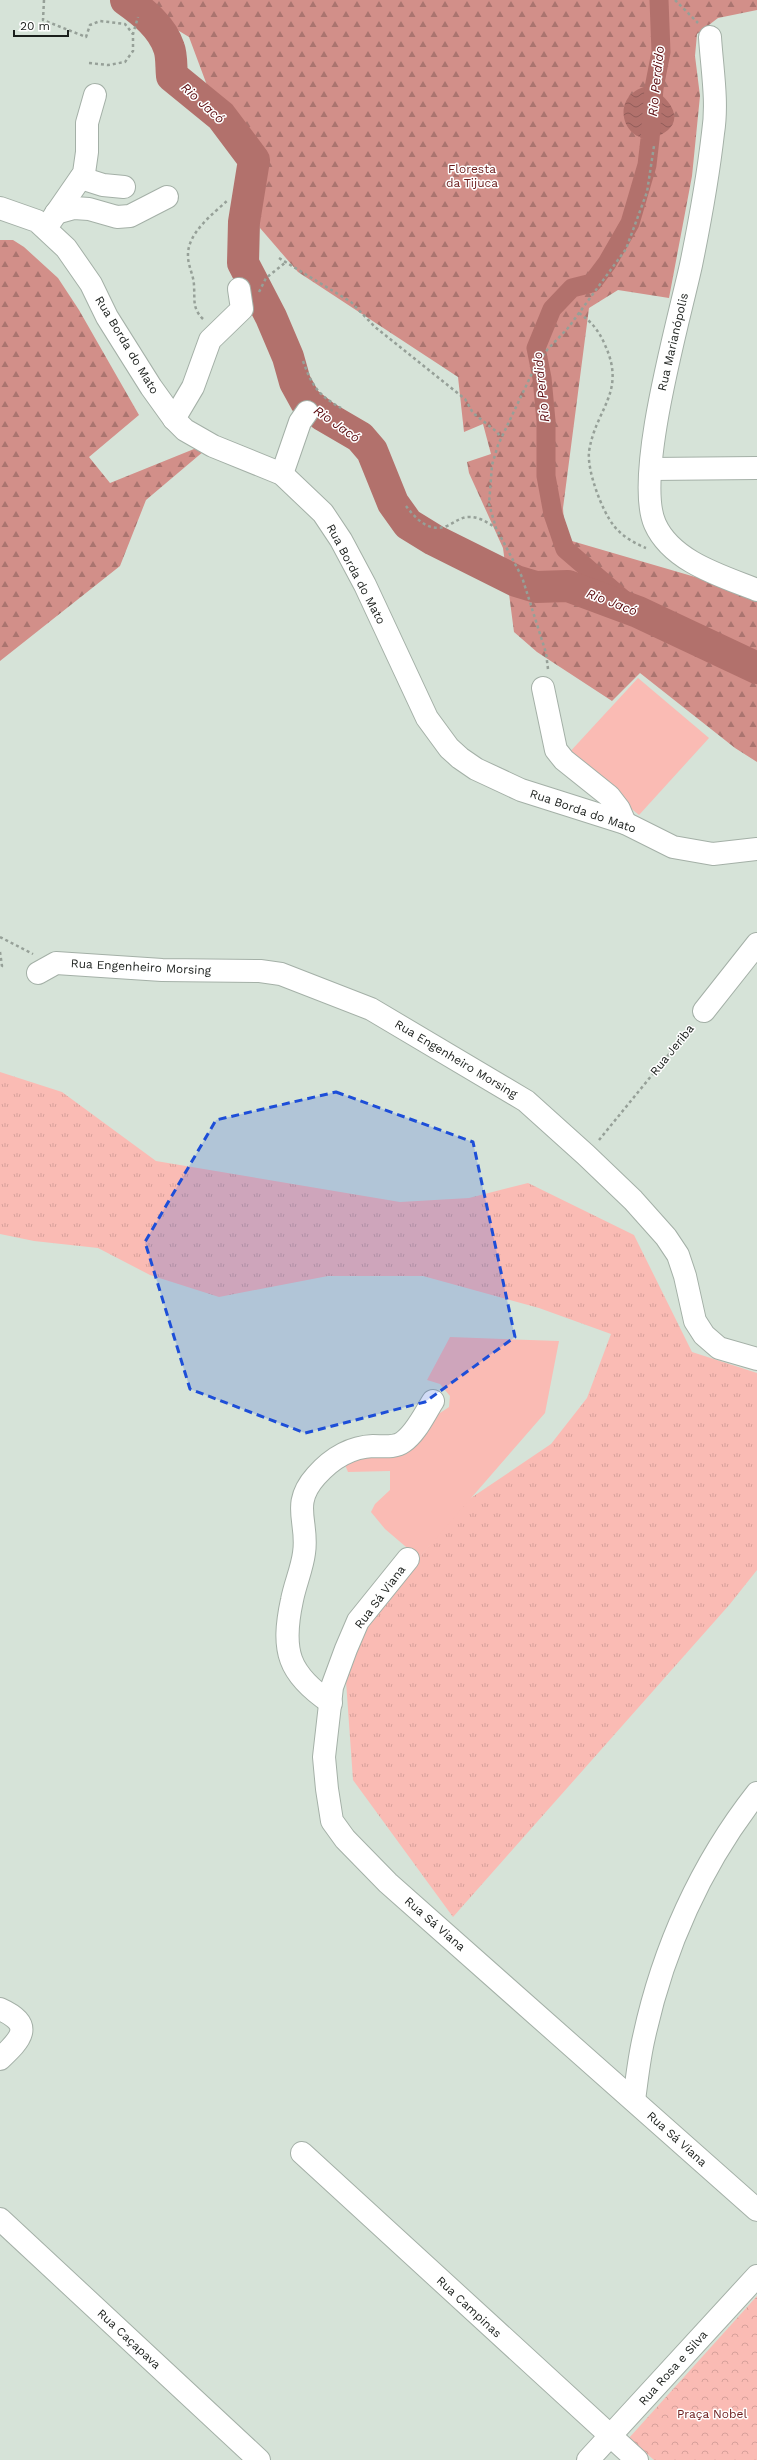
<svg xmlns="http://www.w3.org/2000/svg" width="757" height="2460" font-family="'Work Sans',sans-serif">
<style>
.grass{fill:url(#grass-tufts)}
.forest{fill:url(#forest-firs)}
.park{fill:url(#park-crowns)}
.garden{fill:#fabbb4}
.water{fill:url(#water-waves)}
.lines{fill:none;stroke-linecap:round;stroke-linejoin:round}
.canal{stroke:#b2716c;stroke-width:19}
.river{stroke:#b2716c;stroke-width:32}
.minor-casing{stroke:#a4b0a7;stroke-width:24}
.path{stroke:#96a098;stroke-width:2.5;stroke-dasharray:3 3;stroke-linecap:butt}
.minor{stroke:#fff;stroke-width:22}
.marked{fill:#1d4ed8;fill-opacity:0.2;stroke:#1d4ed8;stroke-width:3;stroke-dasharray:8 5;stroke-linejoin:round}
.labels{text-anchor:middle;dominant-baseline:central;stroke-width:3;stroke-linejoin:round;paint-order:stroke}
.park-label{font-size:12px;fill:#6a1a1a;stroke:#fff}
.street-label{font-size:12px;fill:#1b1f1c;stroke:#fff}
.water-label{font-size:13px;font-style:italic;fill:#5c0b0f;stroke:#fff}
</style>
<defs>
<pattern id="grass-tufts" width="24" height="20" patternUnits="userSpaceOnUse"><rect width="24" height="20" fill="#fabbb4"/><path d="M3 7l-1-3M5 7V3M7 7l1-3M15 17l-1-3M17 17v-4M19 17l1-3" fill="none" stroke="#d6a09a"/></pattern>
<pattern id="forest-firs" width="22" height="20" patternUnits="userSpaceOnUse"><rect width="22" height="20" fill="#d28f89"/><path d="M5 1l3.5 6h-7zM16 11l3.5 6h-7z" fill="#aa746f"/></pattern>
<pattern id="park-crowns" width="20" height="18" patternUnits="userSpaceOnUse"><rect width="20" height="18" fill="#fabbb4"/><path d="M2 6a3 3 0 1 1 6 0M12 15a3 3 0 1 1 6 0" fill="none" stroke="#d6a09a"/></pattern>
<pattern id="water-waves" width="16" height="10" patternUnits="userSpaceOnUse"><rect width="16" height="10" fill="#b2716c"/><path d="M0 5q4-4 8 0t8 0" fill="none" stroke="#905c58"/></pattern>
</defs>
<rect width="100%" height="100%" fill="#d6e3d8"/>
<polygon class="grass" points="0,1072 62,1092 156,1161 400,1202 469,1198 528,1183 634,1235 692,1352 757,1373 757,1570 730,1604 453,1917 353,1780 345,1667 377,1609 465,1502 551,1444 587,1398 611,1334 539,1308 423,1276 328,1276 219,1297 150,1275 98,1248 34,1241 0,1234"/>
<g class="forest">
<polygon points="128,0 757,0 757,10 718,18 697,34 695,56 700,96 692,176 669,298 618,290 589,308 563,508 565,539 757,595 757,762 735,748 640,673 612,701 537,652 514,632 503,548 469,473 467,462 491,454 483,424 464,432 458,377 298,272 260,228 252,158 208,88 189,37"/>
<polygon points="0,240 13,240 24,247 58,278 79,310 139,415 89,457 110,483 194,449 204,451 146,500 120,566 0,661"/>
</g>
<polygon class="park" points="757,2296 757,2460 654,2460 629,2438"/>
<g class="garden">
<polygon points="638,678 709,738 639,815 567,755"/>
<polygon points="450,1337 559,1341 545,1413 419,1558 385,1529 371,1512 375,1504 390,1490 390,1471 348,1472 343,1460 422,1425 449,1407 450,1396 440,1384 427,1380"/>
</g>
<path class="water" d="M647 86C662 91 686 115 668 130 631 161 601 98 647 86Z"/>
<g class="lines">
<polyline class="canal" points="638,612 565,549 553,514 546,476 546,421 542,378 536,348 552,309 572,288 592,283 607,263 630,223 647,165 650,139 654,88 661,52 659,0"/>
<path class="river" d="M126 0C143 12 162 27 169 48 172 56 171 67 172 76L221 116 254 160 244 222 243 263 271 317 288 357 295 382 306 402 324 416 360 437 372 451 393 503 408 524 434 540 516 581 536 587 568 586 638 612 757 668"/>
<g class="minor-casing">
<g id="minor">
<path d="M710 37C712 69 718 102 713 133 708 177 700 221 691 265 679 320 634 477 655 524 672 562 722 576 757 590"/>
<polyline points="81,178 103,185 124,187"/>
<polyline points="0,208 37,221 66,248 91,284 107,317 151,387 174,419 185,430 213,446 282,474 323,513 341,540 365,585 427,718 449,748 460,758 476,769 521,790 625,823 673,847 713,854 757,849"/>
<polyline points="56,213 74,208 89,209 117,217 130,216 167,197"/>
<polyline points="46,228 84,173 87,152 87,123 95,95"/>
<polyline points="174,419 193,387 210,340 242,309 239,289"/>
<polyline points="651,469 757,468"/>
<polyline points="282,474 300,422 307,412"/>
<polyline points="543,688 556,750 564,760 609,796 619,809 625,823"/>
<polyline points="38,973 56,963 162,970 260,971 281,974 371,1009 526,1101 586,1155 633,1200 666,1237 678,1255 685,1276 695,1321 704,1335 719,1348 757,1359"/>
<polyline points="704,1011 757,944"/>
<polyline points="408,1559 358,1621 346,1649 332,1687 324,1757 327,1789 332,1821 345,1839 388,1883 757,2210"/>
<path d="M331 1703C288 1674 281 1651 292 1600 295 1584 302 1569 304 1553 309 1522 290 1505 316 1476 331 1459 350 1447 373 1446 383 1446 395 1448 403 1442 416 1433 424 1415 433 1401"/>
<path d="M0 2009C36 2025 20 2040 0 2059"/>
<path d="M634 2100C637 2079 639 2058 644 2037 663 1949 701 1864 757 1793"/>
<polyline points="302,2153 637,2460"/>
<polyline points="0,2219 259,2460"/>
<polyline points="588,2460 757,2276"/>
</g>
</g>
<g class="path">
<polyline points="44,0 43,20 86,37 90,25 100,21 125,24 133,34"/>
<polyline points="675,0 698,23"/>
<polyline points="89,63 108,65 125,62 133,51 133,34 138,17"/>
<polyline points="279,258 351,302 375,327 465,399 473,413 497,432 501,438"/>
<polyline points="259,292 266,278 286,262"/>
<path d="M579 313C592 322 599 331 605 345 627 393 595 409 589 452 587 471 602 511 614 526 622 536 634 543 646 548"/>
<path d="M203 319C192 308 195 300 194 286 194 276 188 266 188 256 187 233 213 214 228 200"/>
<path d="M303 361C312 386 318 395 341 408"/>
<path d="M406 506C416 519 429 533 447 526 454 523 459 518 467 517 478 516 487 522 496 528"/>
<polyline points="548,669 546,653 522,577 496,528 489,504 492,465 498,445 535,367 547,350 568,328 626,249 647,192 654,146"/>
<polyline points="0,937 33,954"/>
<polyline points="0,952 2,966 0,969"/>
<polyline points="599,1140 692,1026"/>
</g>
<use href="#minor" class="minor"/>
</g>
<path class="marked" d="M336 1092 473 1142 515 1337 425 1402 305 1433 190 1389 145 1242 216 1120Z"/>
<g class="labels">
<g class="park-label">
<text x="472" y="169">Floresta<tspan x="472" dy="14">da Tijuca</tspan></text>
<text x="712" y="2414">Praça Nobel</text>
</g>
<g class="street-label">
<text transform="translate(673 342) rotate(-77)">Rua Marianópolis</text>
<text transform="translate(127 345) rotate(59)">Rua Borda do Mato</text>
<text transform="translate(356 574) rotate(62)">Rua Borda do Mato</text>
<text transform="translate(583 811) rotate(19)">Rua Borda do Mato</text>
<text transform="translate(141 967) rotate(3)">Rua Engenheiro Morsing</text>
<text transform="translate(672 1050) rotate(-51)">Rua Jeriba</text>
<text transform="translate(456 1059) rotate(31)">Rua Engenheiro Morsing</text>
<text transform="translate(380 1597) rotate(-53)">Rua Sá Viana</text>
<text transform="translate(435 1924) rotate(41)">Rua Sá Viana</text>
<text transform="translate(677 2139) rotate(42)">Rua Sá Viana</text>
<text transform="translate(469 2307) rotate(43)">Rua Campinas</text>
<text transform="translate(129 2339) rotate(43)">Rua Caçapava</text>
<text transform="translate(673 2368) rotate(-48)">Rua Rosa e Silva</text>
</g>
<g class="water-label">
<text transform="translate(656 81) rotate(-84)">Rio Perdido</text>
<text transform="translate(203 103) rotate(42)">Rio Jacó</text>
<text transform="translate(541 387) rotate(-96)">Rio Perdido</text>
<text transform="translate(337 424) rotate(35)">Rio Jacó</text>
<text transform="translate(612 602) rotate(21)">Rio Jacó</text>
</g>
</g>
<path d="M14 30v6h54v-6" fill="none" stroke="#1b1f1c" stroke-width="2"/>
<text x="20" y="30" font-size="12" fill="#1b1f1c" stroke="#ffffff" stroke-width="3" paint-order="stroke">20 m</text>
</svg>
